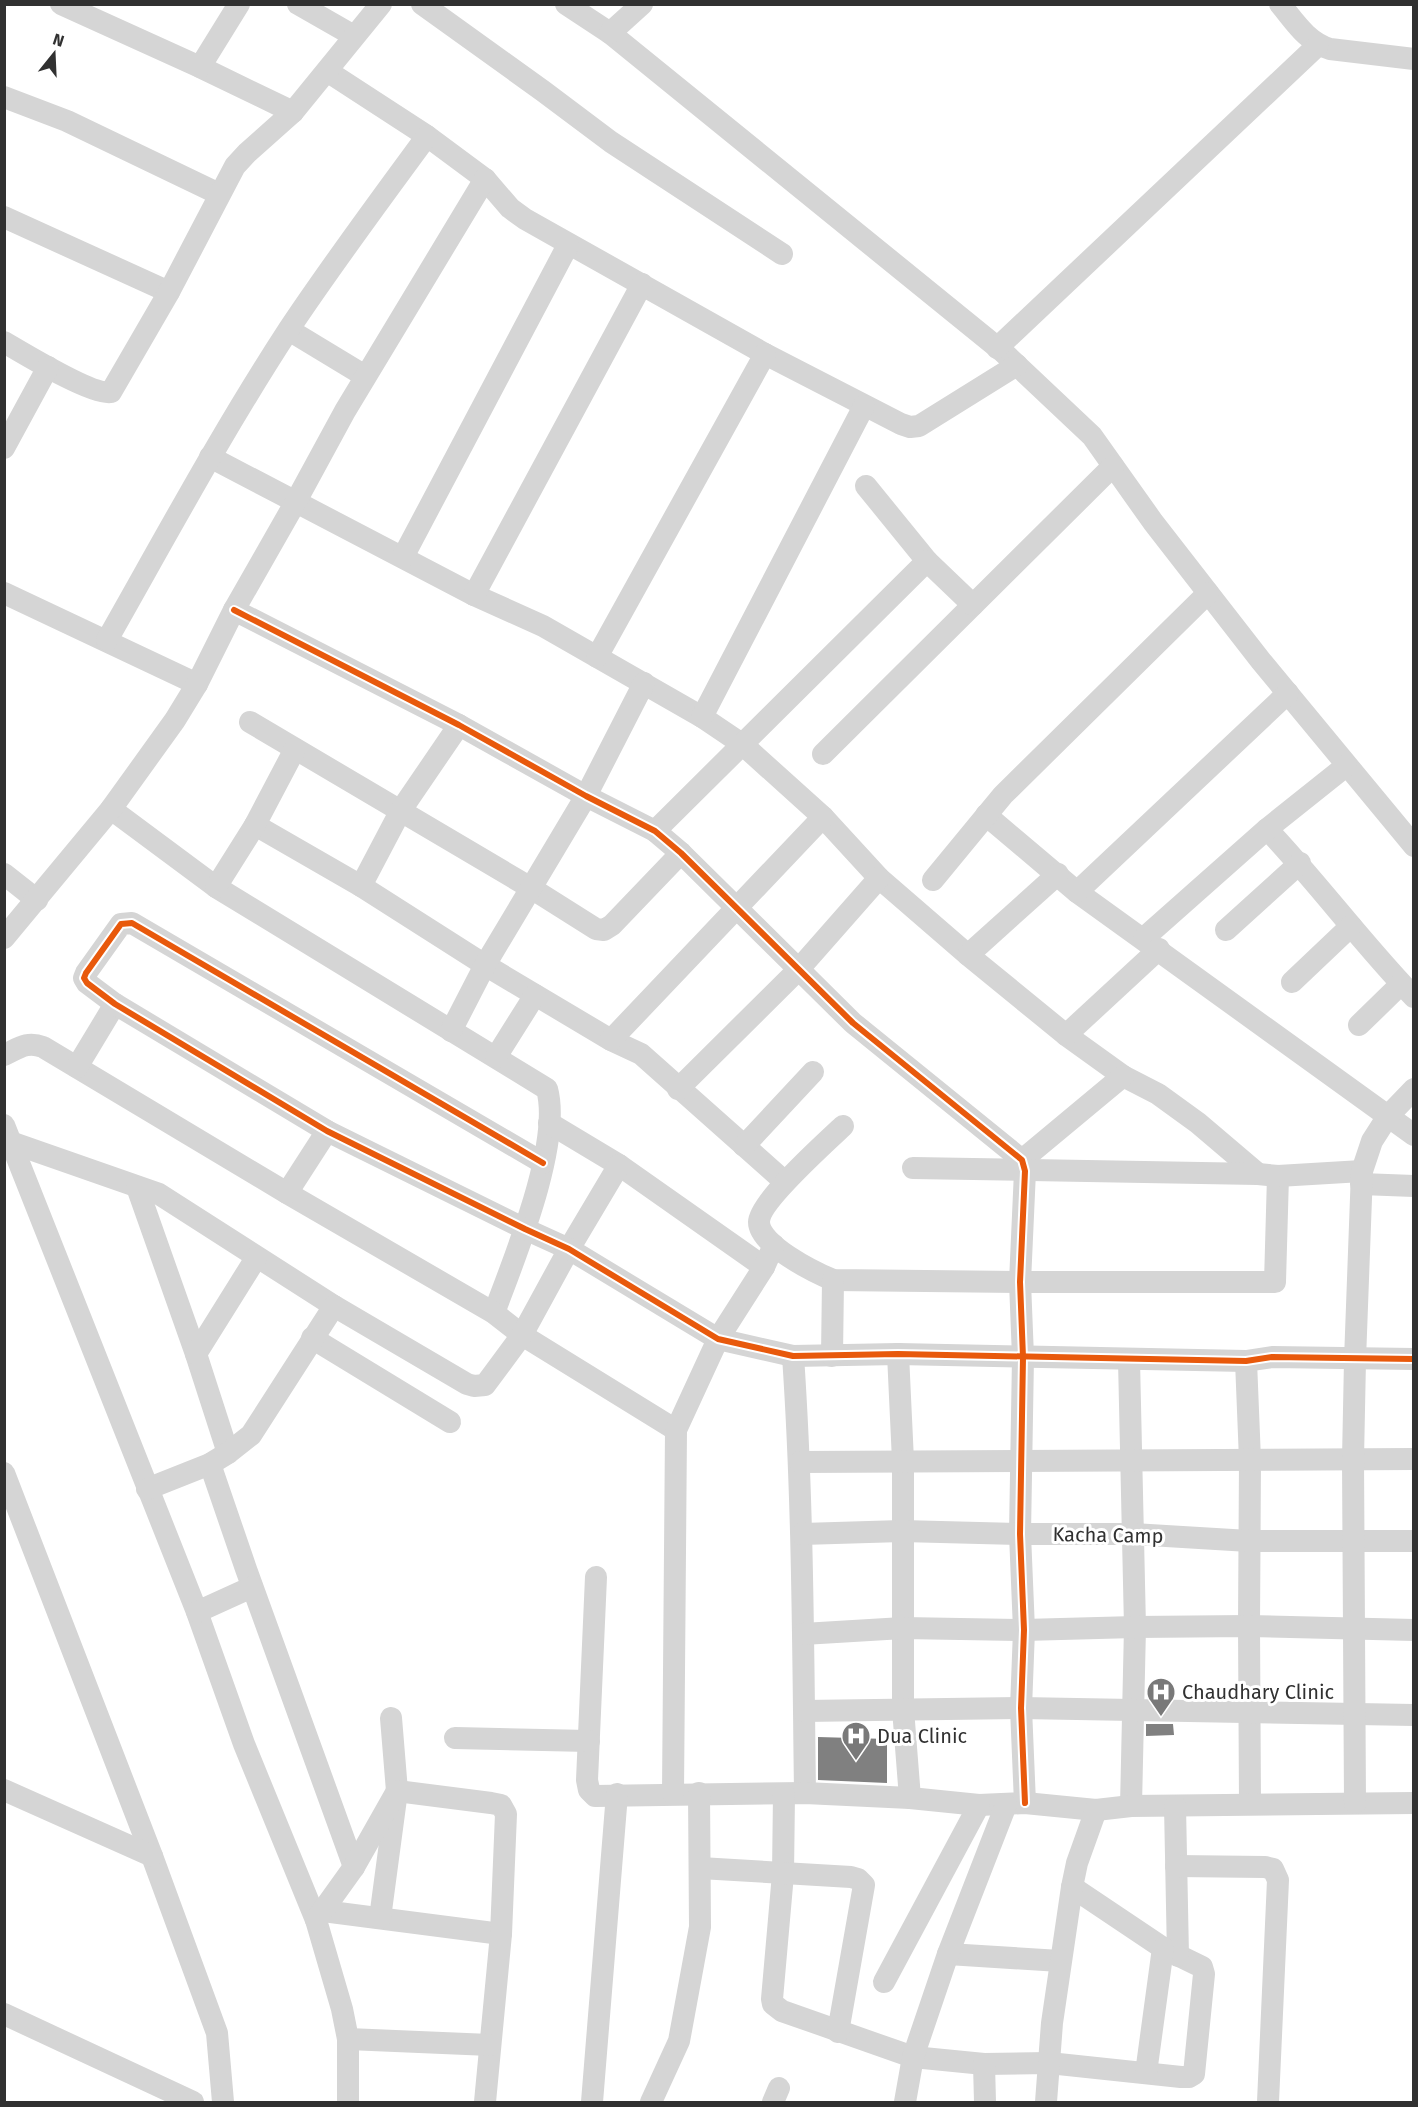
<svg xmlns="http://www.w3.org/2000/svg" width="1418" height="2107" font-family="'Fira Sans',sans-serif">
<style>
.building{fill:#808080}
.lines{fill:none;stroke-linecap:round;stroke-linejoin:round}
.minor{stroke:#d5d5d5;stroke-width:22}
.cycleway-casing{stroke:#fff;stroke-width:10}
.cycleway{stroke:#e8590c;stroke-width:6}
.labels{text-anchor:middle;dominant-baseline:central;stroke-width:6;stroke-linejoin:round;paint-order:stroke}
.street-label{font-size:20px;fill:#313131;stroke:#fff}
.poi-label{font-size:20px;fill:#313131;stroke:#fff;text-anchor:start}
</style>
<rect width="100%" height="100%" fill="#fff"/>
<g class="building">
<polygon points="1146,1724 1173,1724 1174,1735 1146,1736"/>
<polygon points="818,1737 887,1739 887,1783 818,1780"/>
</g>
<g class="lines">
<g class="minor">
<polyline points="61,4 200,67 293,112"/>
<polyline points="298,4 354,36"/>
<polyline points="422,4 543,91 611,142 782,254"/>
<polyline points="566,4 610,33 1003,352 1092,436 1153,522 1261,661 1414,846"/>
<path d="M1280 4C1295 22 1307 42 1330 49L1414 59"/>
<polyline points="610,33 642,4"/>
<polyline points="200,67 239,4"/>
<polyline points="327,71 427,136 485,179 510,208 525,219 765,354 901,424 910,427 919,426 1017,365"/>
<polyline points="4,97 67,121 219,194"/>
<polyline points="4,217 169,292"/>
<polyline points="289,330 365,376"/>
<path d="M4 342C23 353 93 396 111 392L169 292 235 166 247 153 293 112 381 4"/>
<polyline points="997,348 1318,45"/>
<polyline points="4,448 48,367"/>
<polyline points="210,457 474,595 543,626 702,717 742,744 823,817 879,878 968,955 1066,1035 1123,1076 1158,1094 1198,1123 1258,1174"/>
<polyline points="866,486 927,561"/>
<polyline points="403,557 568,245"/>
<polyline points="4,593 197,684"/>
<polyline points="474,595 642,284"/>
<polyline points="234,610 459,725 586,796 655,831 681,853 853,1023 1022,1160 1025,1171 1020,1282 1023,1357 1020,1534 1024,1630 1021,1708 1025,1803"/>
<path d="M107 640C166 536 223 430 289 329 333 263 380 200 427 136"/>
<polyline points="597,657 765,354"/>
<polyline points="702,717 864,406"/>
<polyline points="250,722 531,888 596,929 604,930 612,925 681,853"/>
<polyline points="823,754 1113,466"/>
<path d="M111 809 216 887 547 1089C562 1144 514 1259 494 1313"/>
<polyline points="986,815 1077,892 1414,1135"/>
<polyline points="255,825 361,886 485,965 611,1040 641,1054 785,1182"/>
<path d="M1267 829C1318 883 1362 943 1414 997"/>
<polyline points="655,831 927,561 973,605"/>
<polyline points="4,874 37,900"/>
<polyline points="933,880 1003,795 1208,593"/>
<polyline points="361,886 401,810 459,725"/>
<polyline points="216,887 255,825 295,749"/>
<polyline points="1077,892 1288,693"/>
<polyline points="1226,930 1300,863"/>
<polyline points="4,938 111,809 175,720 197,684 234,610 295,503 345,411 485,179"/>
<polyline points="1144,938 1267,829 1346,766"/>
<polyline points="968,955 1058,874"/>
<polyline points="1292,982 1351,926"/>
<polyline points="1359,1025 1401,984"/>
<polyline points="451,1031 485,965 586,796 644,683"/>
<polyline points="1066,1035 1159,949"/>
<polyline points="611,1040 823,817"/>
<path d="M4 1055C19 1048 27 1041 43 1047L287 1193 494 1313 522 1335 676 1430"/>
<polyline points="496,1057 535,995"/>
<polyline points="77,1067 115,1004"/>
<polyline points="678,1089 798,970 879,878"/>
<polyline points="549,1123 619,1165 764,1267"/>
<polyline points="4,1125 197,1612 244,1744 316,1920 342,2009 348,2039 348,2102"/>
<path d="M843 1126C826 1142 759 1202 759 1222 759 1245 814 1272 833 1280L1020 1282H1275L1278 1176"/>
<polyline points="13,1143 159,1194 334,1306 467,1384 474,1386 485,1385 522,1335 569,1249 619,1165"/>
<polyline points="744,1146 813,1072"/>
<polyline points="1022,1160 1123,1076"/>
<polyline points="543,1163 132,923 121,924 86,973 84,978 87,983 115,1004 327,1131 525,1229 569,1249 718,1339 793,1356 898,1354 1246,1361 1272,1357 1414,1359"/>
<polyline points="913,1168 1258,1174 1278,1176 1362,1171"/>
<polyline points="1361,1184 1414,1186"/>
<polyline points="137,1187 196,1354 228,1453"/>
<polyline points="287,1193 327,1131"/>
<polyline points="312,1338 450,1422"/>
<polyline points="196,1354 256,1258"/>
<polyline points="898,1354 903,1461 903,1709 910,1798"/>
<path d="M793 1356C803 1501 803 1647 805 1793"/>
<polyline points="832,1356 833,1280"/>
<polyline points="1129,1360 1135,1627 1131,1806"/>
<polyline points="1246,1361 1250,1460 1249,1626 1250,1804"/>
<polyline points="800,1462 1414,1459"/>
<polyline points="210,1464 246,1569 354,1867"/>
<polyline points="4,1473 152,1856 217,2033 223,2102"/>
<polyline points="147,1489 210,1464 228,1453 251,1435 334,1306"/>
<polyline points="802,1534 902,1531 1020,1534 1133,1534 1249,1541 1414,1541"/>
<polyline points="596,1577 587,1780 589,1790 595,1796 805,1793 910,1798 979,1805 1025,1803 1096,1810 1131,1806 1414,1803"/>
<polyline points="197,1612 252,1587"/>
<polyline points="803,1634 903,1628 1024,1630 1135,1627 1249,1626 1414,1630"/>
<polyline points="804,1711 1021,1708 1414,1715"/>
<polyline points="455,1738 589,1741"/>
<polyline points="4,1790 152,1856"/>
<polyline points="673,1793 676,1430 718,1339 764,1267 774,1245"/>
<polyline points="784,1794 783,1874 772,1999 773,2004 782,2011 913,2057 984,2064 1049,2063 1181,2077 1189,2077 1194,2074 1204,1974 1202,1967 1163,1948 1072,1887"/>
<polyline points="1355,1803 1353,1459 1355,1360 1362,1171 1372,1141 1388,1116 1414,1089"/>
<polyline points="1175,1806 1178,1956"/>
<polyline points="1176,1866 1265,1867 1273,1869 1278,1880 1268,2102"/>
<polyline points="700,1868 851,1877 858,1879 864,1885 838,2032"/>
<polyline points="323,1911 501,1934"/>
<polyline points="380,1918 397,1791 391,1718"/>
<polyline points="316,1920 354,1867 397,1791 491,1803 501,1805 506,1814 501,1934 485,2102"/>
<polyline points="948,1954 1060,1961"/>
<polyline points="884,1982 979,1805"/>
<polyline points="4,2014 193,2102"/>
<polyline points="348,2039 490,2045"/>
<polyline points="984,2064 985,2102"/>
<polyline points="1146,2073 1163,1948"/>
<polyline points="592,2102 617,1794"/>
<polyline points="651,2102 679,2041 700,1927 699,1793"/>
<polyline points="773,2102 779,2088"/>
<polyline points="905,2102 913,2057 948,1954 1006,1805"/>
<polyline points="1046,2102 1052,2023 1072,1887 1077,1863 1096,1810"/>
</g>
<g class="cycleway-casing">
<g id="cycleway">
<polyline points="234,610 459,725 586,796 655,831 681,853 853,1023 1022,1160 1025,1171 1020,1282 1023,1357 1020,1534 1024,1630 1021,1708 1025,1803"/>
<polyline points="543,1163 132,923 121,924 86,973 84,978 87,983 115,1004 327,1131 525,1229 569,1249 718,1339 793,1356 898,1354 1246,1361 1272,1357 1414,1359"/>
</g>
</g>
<use href="#cycleway" class="cycleway"/>
</g>
<defs>
<g id="hospital-pin" transform="scale(1.5)"><path d="M0 17L-7.5 6A9.5 9.5 0 1 1 7.5 6Z" fill="#797979" stroke="#fff"/><path d="M-5-5h3v3.5h4V-5h3V5h-3V1.5h-4V5h-3Z" fill="#fff"/></g>
</defs>
<g fill-rule="evenodd">
<use href="#hospital-pin" x="1161" y="1692"/>
<use href="#hospital-pin" x="856" y="1736"/>
</g>
<g class="labels">
<g class="street-label">
<text transform="translate(1108 1535) rotate(1)">Kacha Camp</text>
</g>
<g class="poi-label">
<text x="1182" y="1692">Chaudhary Clinic</text>
<text x="877" y="1736">Dua Clinic</text>
</g>
</g>
<rect width="1418" height="2107" fill="none" stroke="#313131" stroke-width="12"/>
<g transform="translate(54 54) rotate(18)" stroke="#ffffff" stroke-width="4.5" paint-order="stroke">
<path d="M0-4.5L10 22L0 15L-10 22Z" fill="#313131"/>
<text y="-9" font-size="16" font-weight="bold" text-anchor="middle" fill="#313131">N</text>
</g>
</svg>
